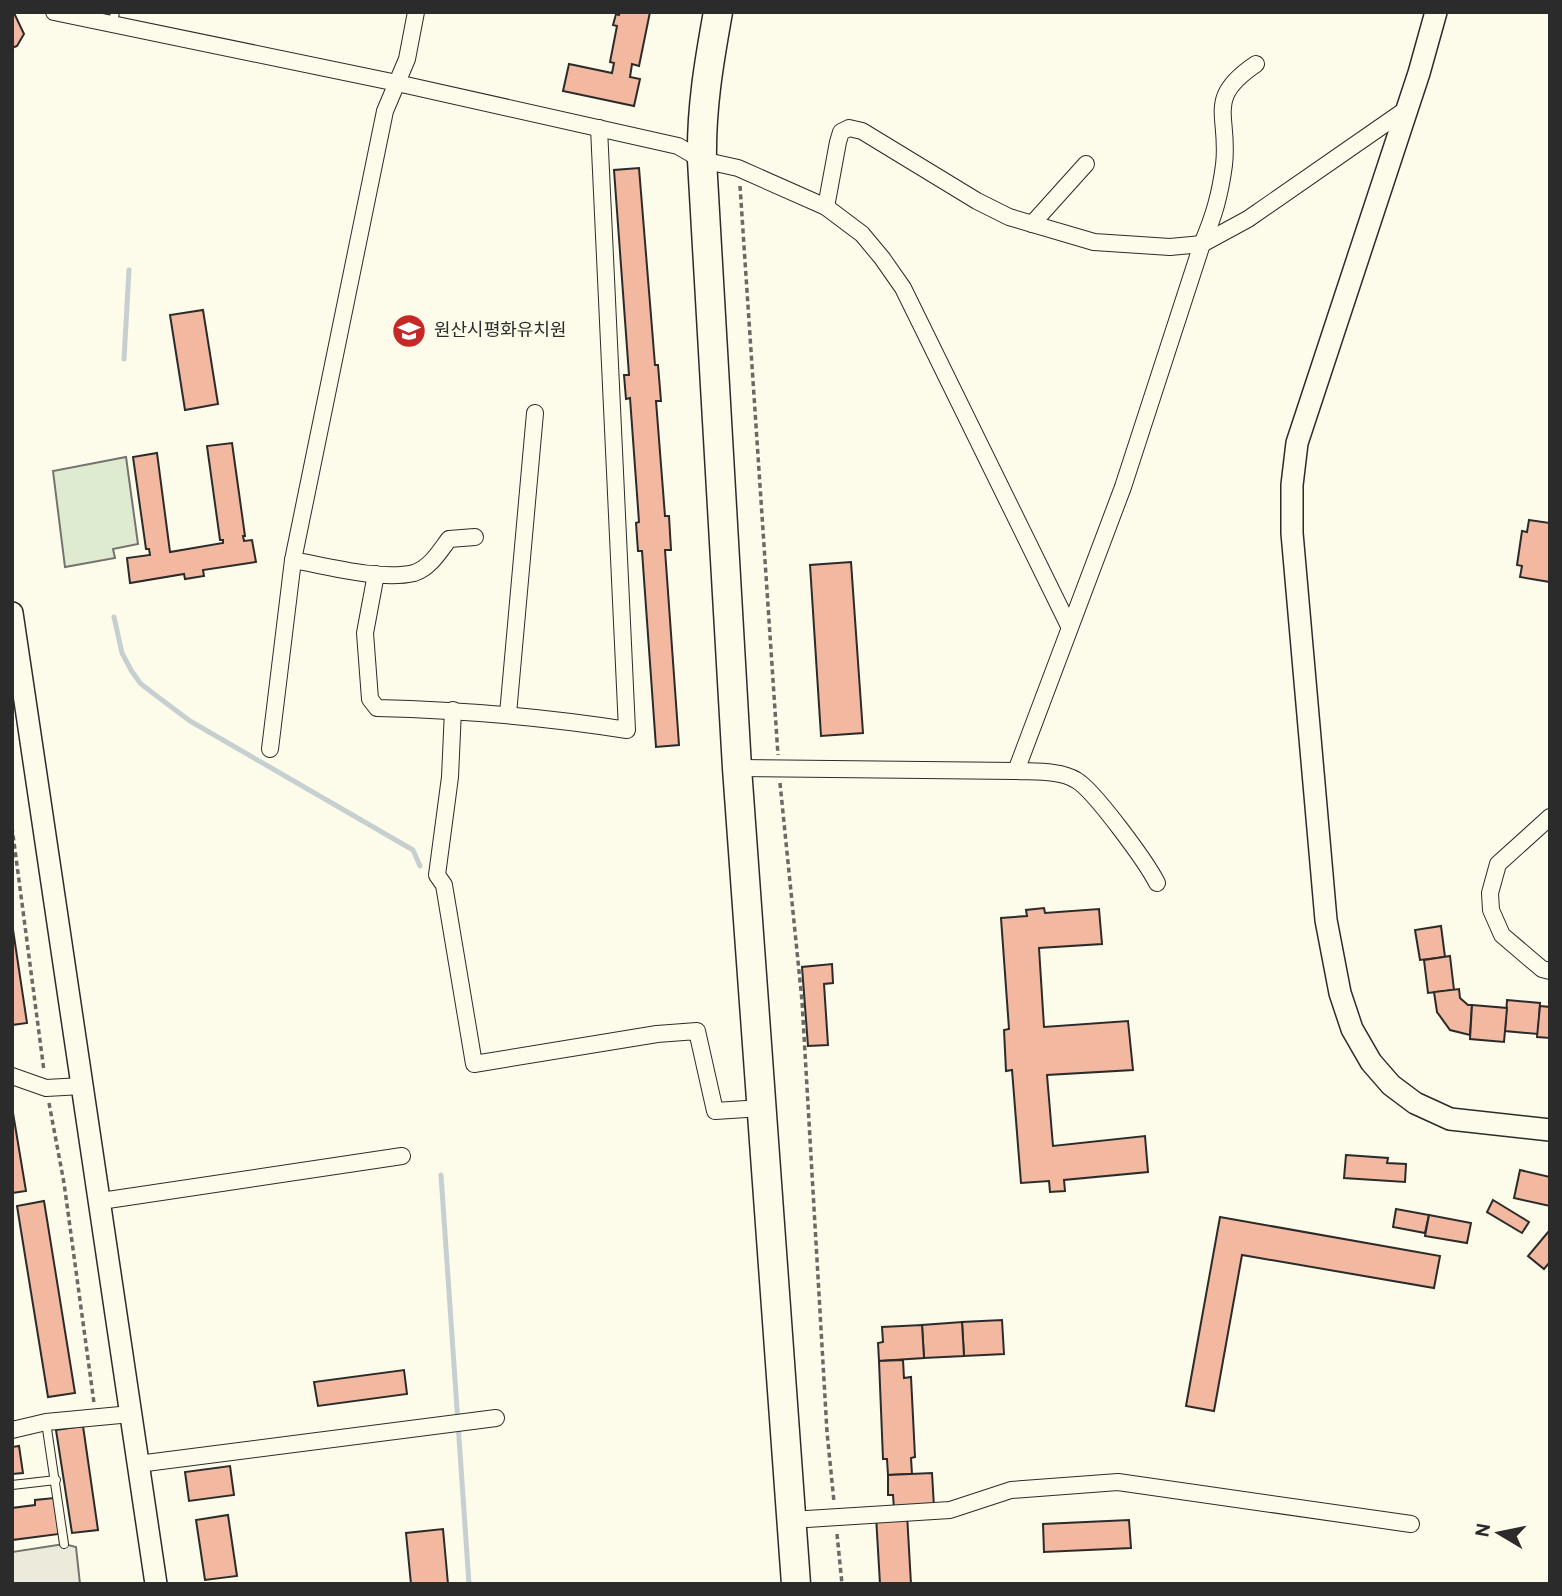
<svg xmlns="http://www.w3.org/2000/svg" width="1562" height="1596" font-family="Overpass,'Noto Sans KR',sans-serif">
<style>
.green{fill:#deebd1;stroke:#74746e;stroke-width:2}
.parking{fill:#eceadb;stroke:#74746e;stroke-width:2}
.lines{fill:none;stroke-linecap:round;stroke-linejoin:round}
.stream{stroke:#c7d0d0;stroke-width:5}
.building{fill:#f2b8a0;stroke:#2b2b2b;stroke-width:2}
.lane-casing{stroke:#2b2b2b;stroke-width:10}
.street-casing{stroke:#2b2b2b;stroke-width:18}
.secondary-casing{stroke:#2b2b2b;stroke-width:24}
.highway-casing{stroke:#2b2b2b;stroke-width:31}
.path{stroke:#6a6964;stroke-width:3.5;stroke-dasharray:5 3.5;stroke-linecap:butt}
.lane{stroke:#fdfbea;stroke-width:8}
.street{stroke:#fdfbea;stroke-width:16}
.secondary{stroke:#fdfbea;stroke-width:21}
.highway{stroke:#fdfbea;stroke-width:28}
.labels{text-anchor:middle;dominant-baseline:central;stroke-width:5;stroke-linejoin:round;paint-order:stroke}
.poi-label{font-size:18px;fill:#2b2b2b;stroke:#fdfbea;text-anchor:start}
</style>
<rect width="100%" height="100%" fill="#fdfbea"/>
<polygon class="green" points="126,457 138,544 113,549 115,558 65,567 53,471"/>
<polygon class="parking" points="64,1544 76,1547 80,1584 12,1584 12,1552"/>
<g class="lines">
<g class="stream">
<polyline points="124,359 129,270"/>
<polyline points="114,617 122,653 131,670 140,683 154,694 190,721 413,850 420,866"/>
<polyline points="441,1175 469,1584"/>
</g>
</g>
<g class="building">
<polygon points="620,12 650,12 639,66 632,64 630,77 640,79 634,106 563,91 569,64 612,73 614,63 610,62 617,26 613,25 616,14 619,15"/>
<polygon points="12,15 15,15 24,34 17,46 12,48"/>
<polygon points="639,168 655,365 658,365 661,401 656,401 665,516 669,516 671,550 665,550 679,745 656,747 642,551 638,551 636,523 639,522 630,398 626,399 624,375 629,375 614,170"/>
<polygon points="203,310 218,404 185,410 170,315"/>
<polygon points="232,443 245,536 243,536 244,541 252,540 256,562 203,570 204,576 185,579 184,574 130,583 127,558 150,555 149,549 146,549 133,457 157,453 170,552 223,543 223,540 220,540 207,446"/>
<polygon points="1529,520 1550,523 1550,582 1520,577 1522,566 1517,565 1522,531 1527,532"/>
<polygon points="851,562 863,733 821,736 810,565"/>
<polygon points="1044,908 1045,913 1099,909 1102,944 1039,948 1044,1027 1128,1021 1133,1070 1047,1075 1053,1146 1145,1136 1148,1172 1064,1180 1065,1191 1050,1192 1049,1181 1021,1183 1012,1070 1006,1071 1004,1030 1009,1029 1001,918 1027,916 1026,910"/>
<polygon points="12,923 27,1023 12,1025"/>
<polygon points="1441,926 1445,957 1420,960 1415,930"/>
<polygon points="1450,956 1454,990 1428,993 1424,960"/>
<polygon points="832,964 833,983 824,984 828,1045 808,1046 802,967"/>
<polygon points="1459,989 1460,998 1468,1005 1472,1005 1470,1035 1450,1030 1437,1012 1434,992"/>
<polygon points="1507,1000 1540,1003 1538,1034 1505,1031"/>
<polygon points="1472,1005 1507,1008 1504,1042 1470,1039"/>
<polygon points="1540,1006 1550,1007 1550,1038 1537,1037"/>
<polygon points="12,1107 26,1191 12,1193"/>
<polygon points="1346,1155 1388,1158 1387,1163 1406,1164 1405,1182 1344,1178"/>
<polygon points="1520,1170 1550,1177 1550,1206 1514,1198"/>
<polygon points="1493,1200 1529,1222 1522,1233 1487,1212"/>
<polygon points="44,1201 75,1393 48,1397 17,1206"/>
<polygon points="1396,1209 1429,1215 1425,1233 1393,1227"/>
<polygon points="1429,1215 1471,1223 1467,1243 1425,1236"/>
<polygon points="1220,1217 1440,1256 1434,1288 1242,1255 1214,1411 1186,1406"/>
<polygon points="1549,1231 1550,1262 1544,1269 1528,1256"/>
<polygon points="1002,1320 1004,1354 964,1356 962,1322"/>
<polygon points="962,1322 964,1356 924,1358 922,1325"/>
<polygon points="922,1325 924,1358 879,1361 878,1343 883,1342 882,1327"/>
<polygon points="903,1360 904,1378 911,1377 915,1457 911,1458 912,1474 888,1475 887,1459 883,1459 879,1361"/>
<polygon points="404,1370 407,1394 318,1406 314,1382"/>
<polygon points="83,1426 98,1530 72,1533 56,1430"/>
<polygon points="19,1446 23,1473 12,1474 12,1447"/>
<polygon points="230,1466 234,1495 189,1501 185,1472"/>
<polygon points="932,1473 934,1507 894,1509 893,1495 888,1495 888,1475"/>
<polygon points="54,1498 59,1534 12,1540 12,1508 35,1505 35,1500"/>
<polygon points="907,1514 911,1584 880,1584 876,1516"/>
<polygon points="228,1515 237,1576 205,1580 196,1520"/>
<polygon points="1129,1520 1131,1548 1044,1552 1043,1524"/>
<polygon points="443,1529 448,1584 411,1584 406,1533"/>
</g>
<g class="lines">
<g class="lane-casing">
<g id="lane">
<polyline points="113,23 115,12"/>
<polyline points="46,1422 64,1544"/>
<polyline points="12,1485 56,1480"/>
</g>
</g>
<g class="street-casing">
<g id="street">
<polyline points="54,12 397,83 678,146 702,160 738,168 826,207 862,234 882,258 903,288 1069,626"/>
<polyline points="826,207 838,142 841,132 849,128 862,131 977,201 1009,217 1094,242 1170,247 1202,244 1248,219 1408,108"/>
<polyline points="1032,224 1086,164"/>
<path d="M293 560C326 566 381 581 414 573 430 568 440 551 449 539L475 537"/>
<path d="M376 574 365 633 370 699 377 708C461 710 544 717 627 730L599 128"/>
<polyline points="453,710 450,777 437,875 444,885 474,1064 657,1034 697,1031 715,1111 762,1108"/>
<polyline points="508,714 535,413"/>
<polyline points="270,749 293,560 385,111 407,59 416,12"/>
<path d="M737 768 1016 771 1123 487 1202 244C1214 216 1220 195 1224 165 1230 115 1204 99 1256 64"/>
<path d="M1016 771C1034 772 1060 770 1076 780 1094 790 1147 863 1157 883"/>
<polyline points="1550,817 1498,864 1490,893 1491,910 1502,935 1542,969 1550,971"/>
<polyline points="12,1076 46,1088 82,1086"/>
<polyline points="101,1201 402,1156"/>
<polyline points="12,1430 46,1422 131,1414"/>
<polyline points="138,1464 496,1418"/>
<polyline points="791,1520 950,1510 1011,1490 1118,1482 1411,1524"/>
</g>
</g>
<g class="secondary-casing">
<g id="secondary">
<polyline points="1436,12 1419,73 1297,443 1292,485 1292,533 1326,920 1340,993 1352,1029 1371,1062 1391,1085 1415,1103 1450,1119 1550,1130"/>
<polyline points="12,613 156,1584"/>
</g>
</g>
<g class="highway-casing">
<path id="highway" d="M718 12C709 62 701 109 702 160L737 768 796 1584"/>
</g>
<g class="path">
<polyline points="740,186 778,755"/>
<polyline points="780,783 802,1001 827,1432 834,1502"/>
<polyline points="12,827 44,1071"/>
<polyline points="49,1103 64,1183 94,1403"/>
<polyline points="837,1534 842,1584"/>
</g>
<use href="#lane" class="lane"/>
<use href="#street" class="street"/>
<use href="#secondary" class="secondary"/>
<use href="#highway" class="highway"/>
</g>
<defs>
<g id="school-disc" transform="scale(1.75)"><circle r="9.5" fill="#c62828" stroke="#fdfbea"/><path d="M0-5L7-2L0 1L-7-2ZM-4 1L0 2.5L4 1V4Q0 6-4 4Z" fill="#fff"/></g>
</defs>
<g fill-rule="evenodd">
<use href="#school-disc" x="409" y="331"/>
</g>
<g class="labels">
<g class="poi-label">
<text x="434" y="331">원산시평화유치원</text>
</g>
</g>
<rect width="1562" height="1596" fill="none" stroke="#2b2b2b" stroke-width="28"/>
<g transform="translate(1499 1533) rotate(280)" stroke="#fdfbea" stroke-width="5" paint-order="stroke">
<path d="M0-5L12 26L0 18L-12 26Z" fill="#2b2b2b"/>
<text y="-10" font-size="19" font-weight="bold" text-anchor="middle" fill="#2b2b2b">N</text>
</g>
</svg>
